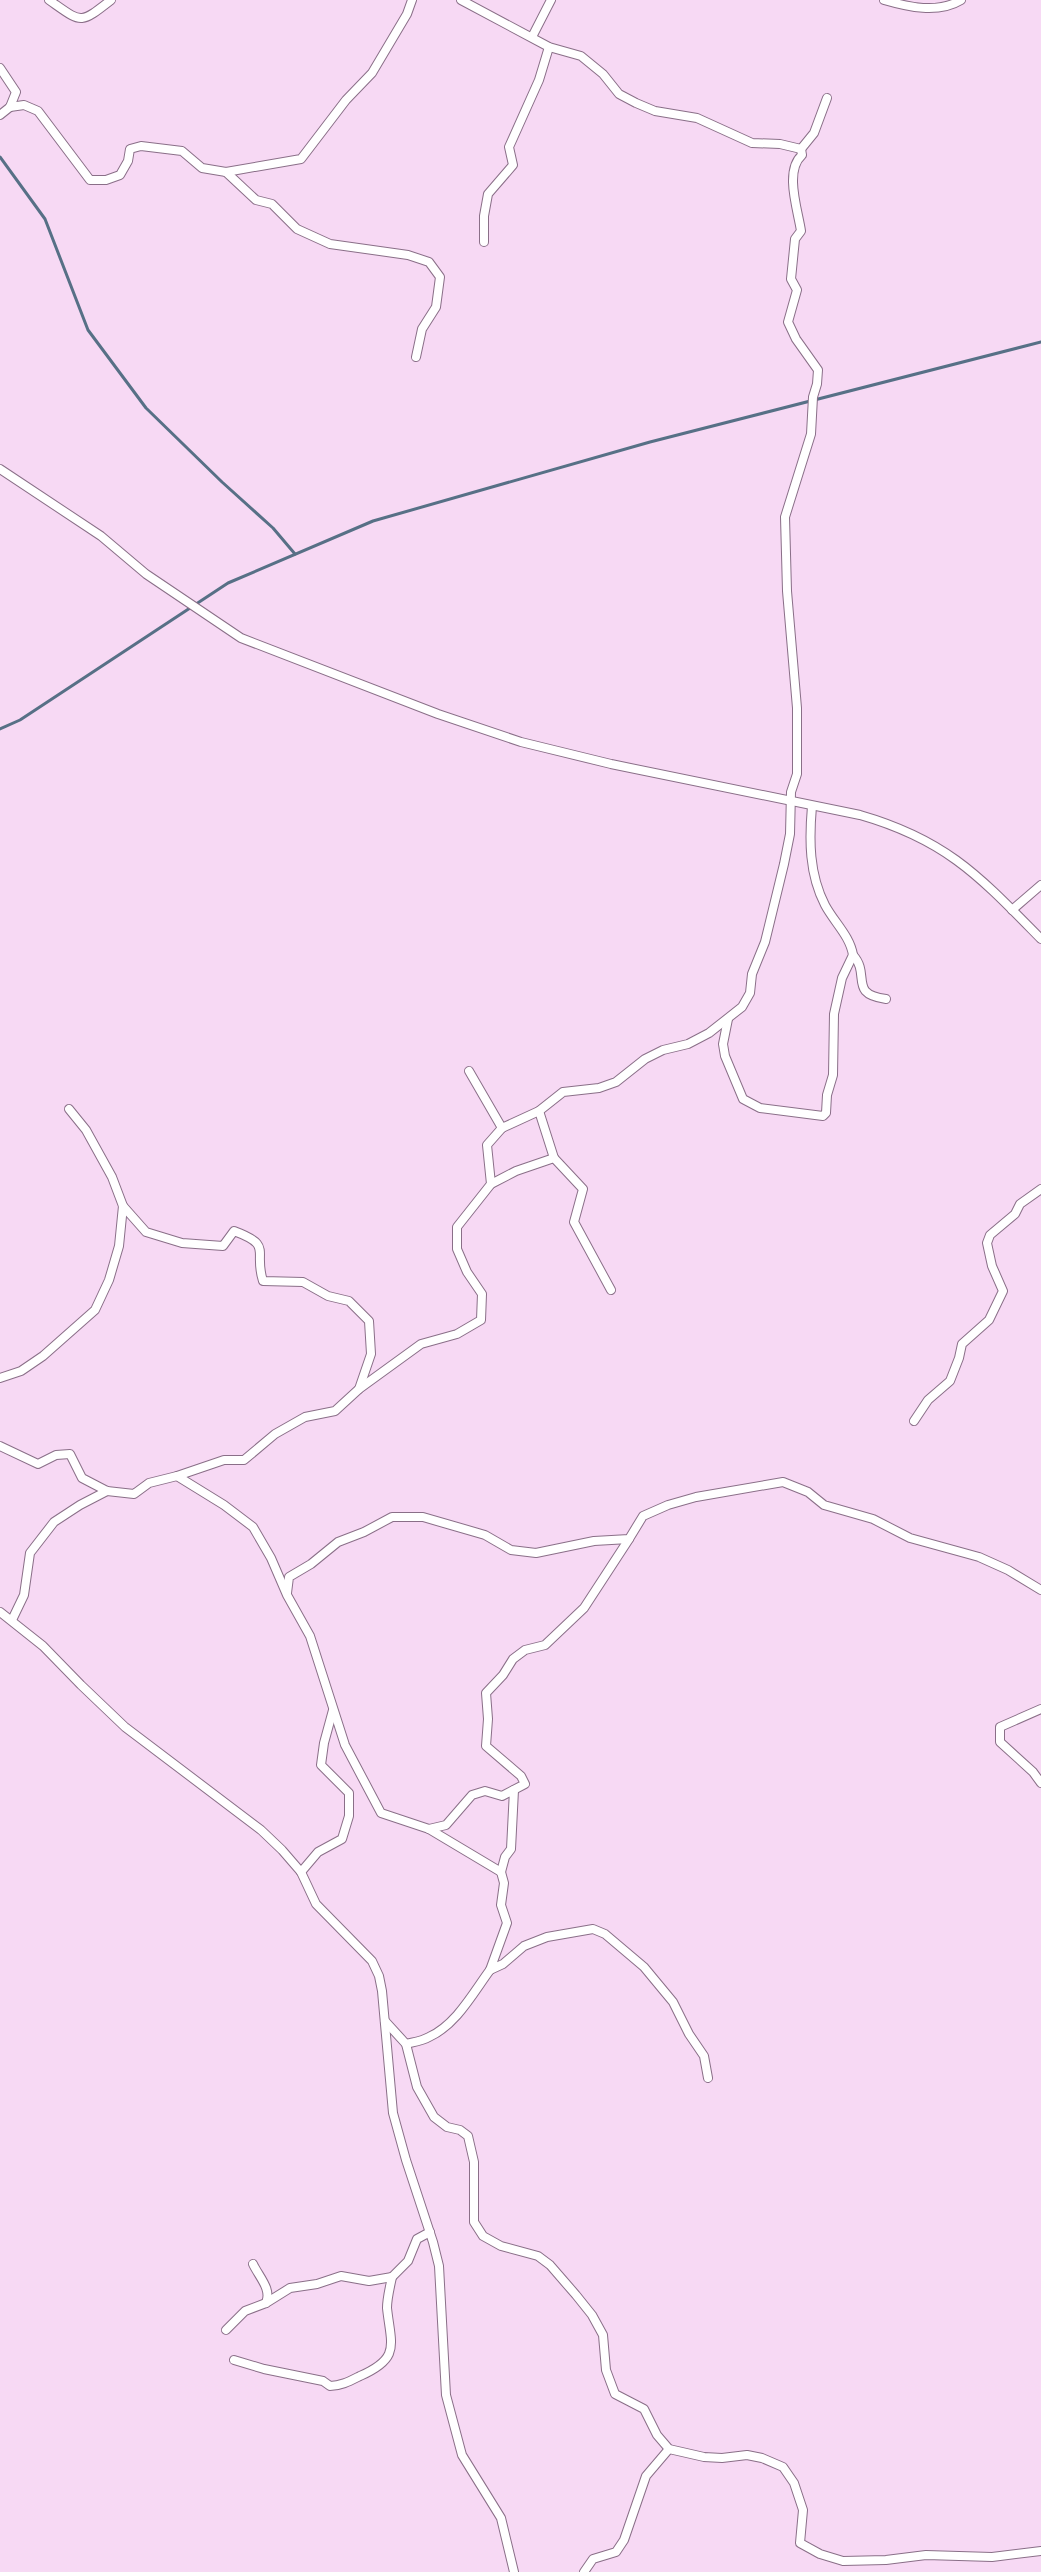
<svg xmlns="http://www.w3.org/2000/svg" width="1041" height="2572" font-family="Figtree,sans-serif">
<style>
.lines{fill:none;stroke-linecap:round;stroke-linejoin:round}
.stream{stroke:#577086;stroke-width:3}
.minor-casing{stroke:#8a6f88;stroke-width:10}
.minor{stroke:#fff;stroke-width:8}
</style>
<rect width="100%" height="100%" fill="#f7d9f4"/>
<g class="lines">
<g class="stream">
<polyline points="0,157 45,219 88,330 146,408 222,482 273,528 295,554"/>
<polyline points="0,729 20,720 228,583 373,521 650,442 1041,342"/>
</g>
<g class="minor-casing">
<g id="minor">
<path d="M49 0C82 23 79 25 111 0"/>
<path d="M461 0 549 47 581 56 603 74 619 94 636 103 655 111 697 118 752 143 780 144 801 149 802 155C784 171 798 210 801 231L795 239 791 279 797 290 788 322 796 339 818 370 817 384 813 397 811 434 785 517 787 591 797 708V774L791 792 790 834 784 864 765 942 752 974 750 993 742 1007 709 1033 688 1044 663 1050 645 1059 616 1082 599 1088 563 1092 539 1111 502 1128"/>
<path d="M884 0C908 7 938 14 961 0"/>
<polyline points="532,37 551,0"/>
<polyline points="0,68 16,92 10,107 0,115"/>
<polyline points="10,107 24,105 38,111 90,180 106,180 120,175 128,161 130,149 141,146 182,151 202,168 226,172 256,200 272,204 297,229 330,244 408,255 429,262 440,277 436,307 422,329 416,357"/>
<polyline points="801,149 814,133 827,98"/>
<polyline points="226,172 301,159 346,100 372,73 407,14 412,0"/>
<polyline points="484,242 484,216 488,194 513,165 509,147 539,80 549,47"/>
<path d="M0 469 101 536 146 574 241 638 438 714 521 742 611 764 860 815C947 840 980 877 1041 939"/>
<polyline points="1012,910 1041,885"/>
<path d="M853 955C871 975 848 994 886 999"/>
<path d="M728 1019 723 1044 725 1056 743 1099 760 1108 823 1116 826 1113 827 1095 833 1075 834 1014 842 978 853 955C850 936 834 922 825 905 809 874 809 840 812 806"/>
<polyline points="469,1071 502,1128 487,1145 491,1184 457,1227 457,1249 467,1272 482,1294 481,1320 457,1334 421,1344 359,1389 335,1411 305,1417 275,1434 244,1460 224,1460 177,1476 224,1505 253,1527 271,1558 287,1595 310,1636 345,1745 381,1813 429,1829 501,1872 504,1883 501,1905 507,1923 490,1970 503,1964 524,1946 547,1937 593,1929 605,1934 644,1967 673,2002 689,2034 704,2056 708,2078"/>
<polyline points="539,1111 554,1158"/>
<polyline points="491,1184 516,1171 554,1158 583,1189 574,1222 611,1290"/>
<path d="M123 1206 146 1232 182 1243 223 1246 234 1231C274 1246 253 1250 263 1281L303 1282 328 1296 349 1301 369 1321 371 1354 359 1389"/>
<polyline points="0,1378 21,1371 43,1356 95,1310 109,1280 119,1246 123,1206 112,1177 86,1130 69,1109"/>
<polyline points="914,1421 928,1400 950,1381 959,1358 962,1344 989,1320 1003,1291 992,1266 987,1243 990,1235 1015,1214 1020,1204 1041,1189"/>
<polyline points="0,1446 38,1464 56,1455 70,1454 82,1478 107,1491 134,1494 149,1483 177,1476"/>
<polyline points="287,1593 289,1577 311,1564 338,1542 364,1532 392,1517 423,1517 485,1535 511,1550 536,1553 594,1541 629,1539 643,1516 668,1505 696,1497 783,1482 808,1492 824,1505 873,1519 910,1538 979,1557 1008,1570 1041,1590"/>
<polyline points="0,1612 43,1646 81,1685 125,1727 261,1830 282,1850 301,1872 316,1904 372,1961 379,1976 382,1991 393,2113 406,2160 433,2242 439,2266 446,2395 462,2455 501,2518 514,2572"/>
<polyline points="12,1620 24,1595 30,1553 54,1522 80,1505 107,1491"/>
<polyline points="1041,1709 1000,1727 1000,1742 1033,1772 1041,1783"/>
<polyline points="429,1829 446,1825 472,1795 485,1791 502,1796 525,1784 521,1776 486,1746 488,1719 486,1693 503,1675 513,1659 525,1650 545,1645 584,1608 629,1539"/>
<polyline points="301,1872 318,1852 342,1839 349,1816 349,1793 321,1765 324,1743 333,1710"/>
<polyline points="501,1872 505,1857 511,1849 514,1790"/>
<polyline points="385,2021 406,2044 417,2087 434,2117 447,2127 460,2130 468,2136 474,2162 474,2222 483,2236 501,2246 538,2256 550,2265 576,2295 592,2315 603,2335 606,2370 615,2394 644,2409 657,2435 669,2449 704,2457 722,2458 747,2455 762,2458 783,2467 794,2483 803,2510 800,2543 820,2554 843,2561 886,2560 926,2555 992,2557 1041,2551"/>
<path d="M406 2044C414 2042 422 2041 429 2037 456 2025 473 1993 490 1970"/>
<path d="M253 2264C259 2277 272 2289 266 2303"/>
<polyline points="226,2330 245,2311 266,2303 290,2288 317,2284 341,2276 369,2281 392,2277 408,2261 417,2239 430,2232"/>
<path d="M234 2360 264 2369 323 2381 330 2386C341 2386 350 2381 360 2376 401 2358 391 2345 387 2308 387 2298 390 2287 392 2277"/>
<polyline points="584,2572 593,2559 616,2552 624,2540 646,2476 669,2449"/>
</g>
</g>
<use href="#minor" class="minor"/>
</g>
</svg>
